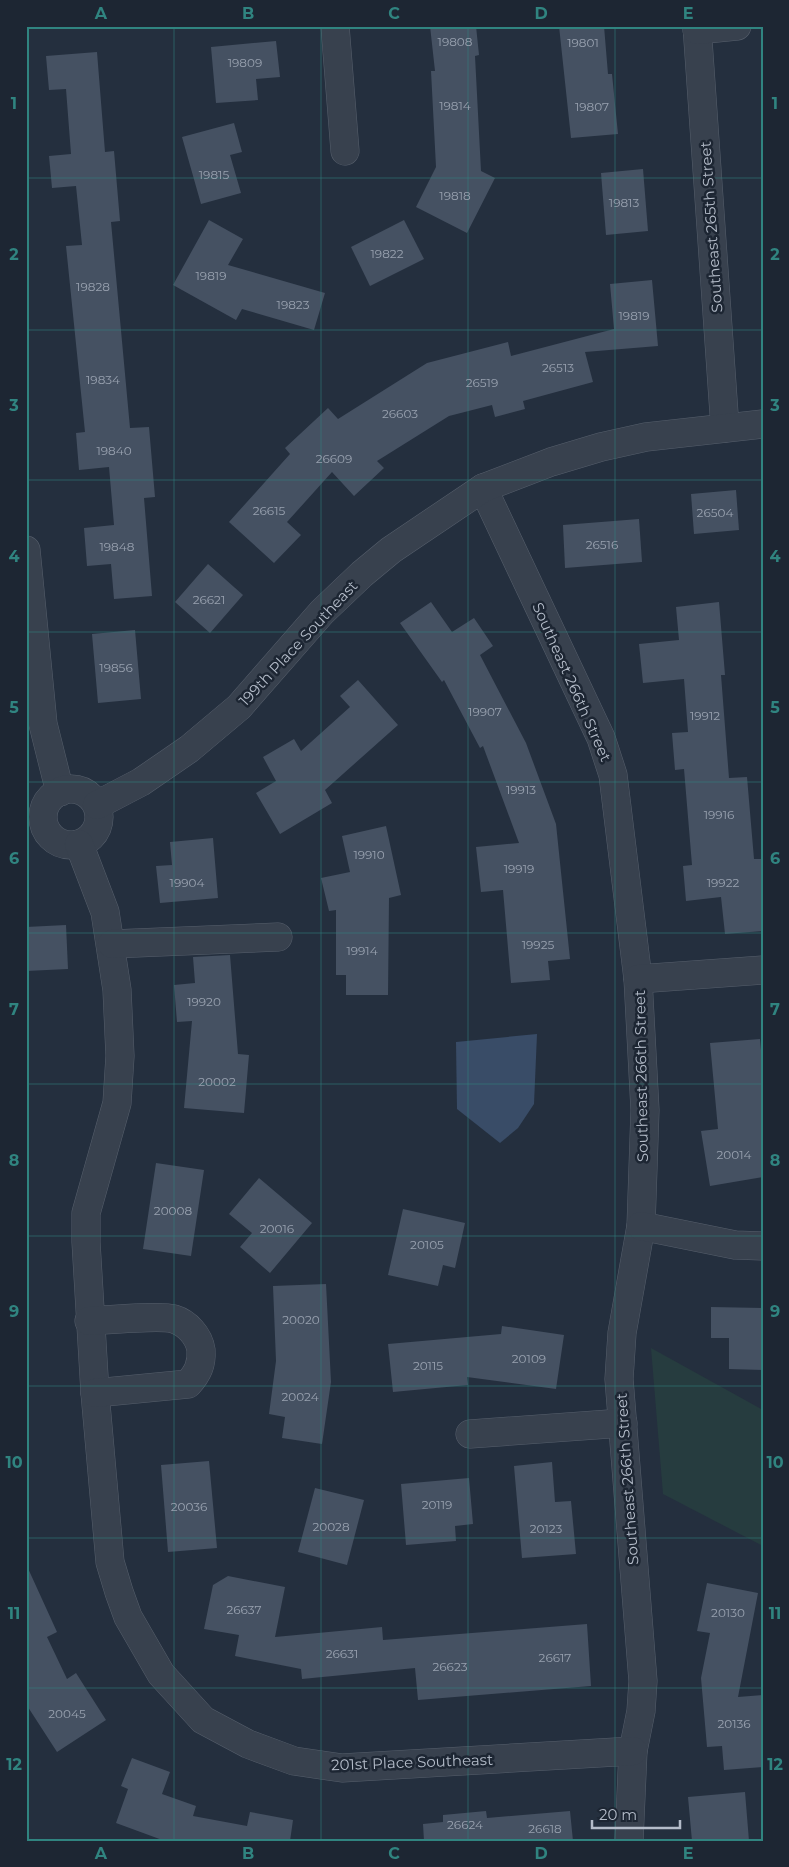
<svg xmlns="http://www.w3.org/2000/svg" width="789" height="1867" font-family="Montserrat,sans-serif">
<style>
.green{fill:#263c3f}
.water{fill:#394c67}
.building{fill:#455162}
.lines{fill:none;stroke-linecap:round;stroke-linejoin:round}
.minor-casing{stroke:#565f6c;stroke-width:29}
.minor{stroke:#38414e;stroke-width:28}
.grid{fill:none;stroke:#308480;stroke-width:1;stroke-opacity:0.55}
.labels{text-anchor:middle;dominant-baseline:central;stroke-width:5;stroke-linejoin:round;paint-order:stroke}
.number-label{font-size:12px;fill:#98a1af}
.street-label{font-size:15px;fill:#b4bcc9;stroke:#1d2633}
.neatline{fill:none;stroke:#308480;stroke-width:2}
.grid-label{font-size:16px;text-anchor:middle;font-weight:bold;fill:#308480}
</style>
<rect width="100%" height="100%" fill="#242f3e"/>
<polygon class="green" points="651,1348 763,1410 763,1546 663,1494"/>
<polygon class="water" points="537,1034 534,1104 518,1128 500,1143 457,1109 456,1042"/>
<g class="building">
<polygon points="430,26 476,26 479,55 475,56 481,171 495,178 467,233 416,207 436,167 431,71 435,71"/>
<polygon points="559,26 604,26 608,74 612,74 618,134 571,138"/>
<polygon points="276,41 280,77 256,79 258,100 216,103 211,47"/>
<polygon points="97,52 105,152 114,151 120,221 111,222 130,428 149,427 155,497 144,498 152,596 114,599 111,564 87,566 84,528 114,525 109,467 79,470 76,433 85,432 66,246 82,245 76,186 52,188 49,156 71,154 66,89 49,90 46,56"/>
<polygon points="234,123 242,152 230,155 241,193 201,204 182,137"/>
<polygon points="643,169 648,231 606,235 601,173"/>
<polygon points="209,220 243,239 228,265 325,293 314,330 242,309 236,320 173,285"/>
<polygon points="404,220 424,259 370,286 351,247"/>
<polygon points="652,280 658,346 585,352 593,382 523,401 525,409 495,417 492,405 449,416 377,461 384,468 354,496 332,472 287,522 301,535 274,563 229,522 290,454 285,448 328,408 338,419 427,363 508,342 511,356 614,329 610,284"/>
<polygon points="736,490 739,530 694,534 691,494"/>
<polygon points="639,519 642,562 565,568 563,525"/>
<polygon points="208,564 243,595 210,633 175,602"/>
<polygon points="431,602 452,632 474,618 493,646 480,655 526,743 556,824 570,959 548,961 550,980 511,983 503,890 481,892 476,847 519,843 483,746 480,748 444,680 442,682 400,623"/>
<polygon points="719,602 725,675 721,675 729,778 747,777 754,859 763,859 763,931 725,934 721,897 686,901 683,866 692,865 684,769 675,770 672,733 688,732 684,679 643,683 639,644 679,640 676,607"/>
<polygon points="135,630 141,699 98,703 92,634"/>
<polygon points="358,680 398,725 325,790 332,803 280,834 256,793 276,781 263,757 294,739 301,751 350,707 340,696"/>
<polygon points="386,826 401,895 389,898 388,995 346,995 346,975 336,975 336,910 329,911 321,878 350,872 342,836"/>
<polygon points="213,838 218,898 160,903 156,866 172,865 170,842"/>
<polygon points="66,925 68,969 26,971 26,927"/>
<polygon points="230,955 238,1054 249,1055 244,1113 184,1108 192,1021 177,1022 174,985 195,983 193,957"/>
<polygon points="760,1039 763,1073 763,1177 710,1186 701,1131 718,1129 710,1043"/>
<polygon points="156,1163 204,1170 191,1256 143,1249"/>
<polygon points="259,1178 312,1223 270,1273 240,1247 252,1233 229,1214"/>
<polygon points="403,1209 465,1223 455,1268 443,1265 438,1286 388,1275"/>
<polygon points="326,1284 331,1382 322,1444 282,1438 285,1417 269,1414 276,1361 273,1286"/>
<polygon points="711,1307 763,1308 763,1370 729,1369 729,1338 711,1338"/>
<polygon points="502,1326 564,1335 556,1389 467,1377 468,1385 393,1392 388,1344 501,1334"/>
<polygon points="209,1461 217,1548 168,1552 161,1465"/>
<polygon points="552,1462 555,1502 571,1501 576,1554 522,1558 514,1466"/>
<polygon points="469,1478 473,1524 455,1526 456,1541 406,1545 401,1484"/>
<polygon points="315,1488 364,1500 347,1565 298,1552"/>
<polygon points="26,1564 57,1632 47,1637 67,1679 76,1673 106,1720 57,1752 26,1704"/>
<polygon points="228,1576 285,1587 275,1637 382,1627 383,1640 587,1624 591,1686 418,1700 415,1668 302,1679 301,1669 235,1656 239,1635 204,1629 213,1585"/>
<polygon points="707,1583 758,1593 738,1697 763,1695 763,1767 724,1770 722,1746 707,1747 701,1678 710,1633 697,1631"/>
<polygon points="132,1758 170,1772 162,1794 196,1806 193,1816 247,1826 250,1812 293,1820 290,1841 165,1841 116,1823 128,1789 121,1786"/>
<polygon points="745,1792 749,1841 692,1841 688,1797"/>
<polygon points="486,1811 487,1818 570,1811 573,1841 424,1841 423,1824 443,1822 443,1815"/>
</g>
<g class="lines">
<g class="minor-casing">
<g id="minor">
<polyline points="335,26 345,151"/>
<polyline points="697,26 725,428"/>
<polyline points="697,30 737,26"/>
<polyline points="483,488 601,738 613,775 638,979 645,1110 641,1226 622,1333 619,1379 643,1681 641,1711 633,1751 629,1841"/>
<polyline points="26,550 43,724 60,792"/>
<circle cx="71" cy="817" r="28"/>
<polyline points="97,805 141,782 189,749 239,707 322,612 362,574 391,550 483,488 551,462 601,447 646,437 763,424"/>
<polyline points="79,844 105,912 117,990 120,1056 117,1103 86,1213 86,1242 95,1393 110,1562 119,1592 128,1617 161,1674 203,1720 248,1744 294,1761 342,1768 633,1751"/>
<polyline points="112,944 278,937"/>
<polyline points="638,979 763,970"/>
<polyline points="641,1226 735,1245 763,1246"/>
<path d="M89 1321C107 1320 160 1315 174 1319 187 1323 199 1336 201 1350 202 1364 198 1373 188 1384L95 1393"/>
<polyline points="470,1434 623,1423"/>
</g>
</g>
<use href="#minor" class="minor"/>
</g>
<path class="grid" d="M174 26V1841M321 26V1841M468 26V1841M615 26V1841M26 178H763M26 330H763M26 480H763M26 632H763M26 782H763M26 933H763M26 1084H763M26 1236H763M26 1386H763M26 1538H763M26 1688H763"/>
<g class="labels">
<g class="number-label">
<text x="455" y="41">19808</text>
<text x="583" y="42">19801</text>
<text x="245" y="62">19809</text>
<text x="455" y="105">19814</text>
<text x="592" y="106">19807</text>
<text x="214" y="174">19815</text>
<text x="455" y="195">19818</text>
<text x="624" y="202">19813</text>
<text x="387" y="253">19822</text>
<text x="211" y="275">19819</text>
<text x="93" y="286">19828</text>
<text x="293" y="304">19823</text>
<text x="634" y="315">19819</text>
<text x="558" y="367">26513</text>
<text x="103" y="379">19834</text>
<text x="482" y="382">26519</text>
<text x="400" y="413">26603</text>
<text x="114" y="450">19840</text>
<text x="334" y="458">26609</text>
<text x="269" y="510">26615</text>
<text x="715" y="512">26504</text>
<text x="602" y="544">26516</text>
<text x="117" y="546">19848</text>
<text x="209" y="599">26621</text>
<text x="116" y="667">19856</text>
<text x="485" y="711">19907</text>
<text x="705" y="715">19912</text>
<text x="521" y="789">19913</text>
<text x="719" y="814">19916</text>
<text x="369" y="854">19910</text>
<text x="519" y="868">19919</text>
<text x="187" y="882">19904</text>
<text x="723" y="882">19922</text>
<text x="538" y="944">19925</text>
<text x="362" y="950">19914</text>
<text x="204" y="1001">19920</text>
<text x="217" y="1081">20002</text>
<text x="734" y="1154">20014</text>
<text x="173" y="1210">20008</text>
<text x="277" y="1228">20016</text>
<text x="427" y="1244">20105</text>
<text x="301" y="1319">20020</text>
<text x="529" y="1358">20109</text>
<text x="428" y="1365">20115</text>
<text x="300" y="1396">20024</text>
<text x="437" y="1504">20119</text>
<text x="189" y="1506">20036</text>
<text x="331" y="1526">20028</text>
<text x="546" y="1528">20123</text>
<text x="244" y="1609">26637</text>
<text x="728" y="1612">20130</text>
<text x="342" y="1653">26631</text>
<text x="555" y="1657">26617</text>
<text x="450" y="1666">26623</text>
<text x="67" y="1713">20045</text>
<text x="734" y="1723">20136</text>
<text x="465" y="1824">26624</text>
<text x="545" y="1828">26618</text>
</g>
<g class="street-label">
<text transform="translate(711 227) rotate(-94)">Southeast 265th Street</text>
<text transform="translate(298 643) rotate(-47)">199th Place Southeast</text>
<text transform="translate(572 682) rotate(66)">Southeast 266th Street</text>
<text transform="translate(641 1076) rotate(-91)">Southeast 266th Street</text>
<text transform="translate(627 1479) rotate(-94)">Southeast 266th Street</text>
<text transform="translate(412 1762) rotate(-2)">201st Place Southeast</text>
</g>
</g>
<rect width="789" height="1867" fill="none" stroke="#1d2633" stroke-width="55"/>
<path d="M592 1820v8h88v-8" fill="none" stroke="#b4bcc9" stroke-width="2.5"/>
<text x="599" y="1820" font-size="15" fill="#b4bcc9" stroke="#1d2633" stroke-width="4" paint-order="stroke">20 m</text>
<rect x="28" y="28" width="734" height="1812" class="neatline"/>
<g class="grid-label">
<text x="101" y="19">A</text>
<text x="248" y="19">B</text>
<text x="394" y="19">C</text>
<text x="541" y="19">D</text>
<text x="688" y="19">E</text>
<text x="14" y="109">1</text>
<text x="775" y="109">1</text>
<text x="14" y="260">2</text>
<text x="775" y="260">2</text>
<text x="14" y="411">3</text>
<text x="775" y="411">3</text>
<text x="14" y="562">4</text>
<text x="775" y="562">4</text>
<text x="14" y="713">5</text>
<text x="775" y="713">5</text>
<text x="14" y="864">6</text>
<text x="775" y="864">6</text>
<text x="14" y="1015">7</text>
<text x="775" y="1015">7</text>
<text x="14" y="1166">8</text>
<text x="775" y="1166">8</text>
<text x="14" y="1317">9</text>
<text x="775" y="1317">9</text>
<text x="14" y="1468">10</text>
<text x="775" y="1468">10</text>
<text x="14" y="1619">11</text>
<text x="775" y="1619">11</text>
<text x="14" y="1770">12</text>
<text x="775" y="1770">12</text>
<text x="101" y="1859">A</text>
<text x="248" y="1859">B</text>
<text x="394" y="1859">C</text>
<text x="541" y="1859">D</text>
<text x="688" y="1859">E</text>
</g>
</svg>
